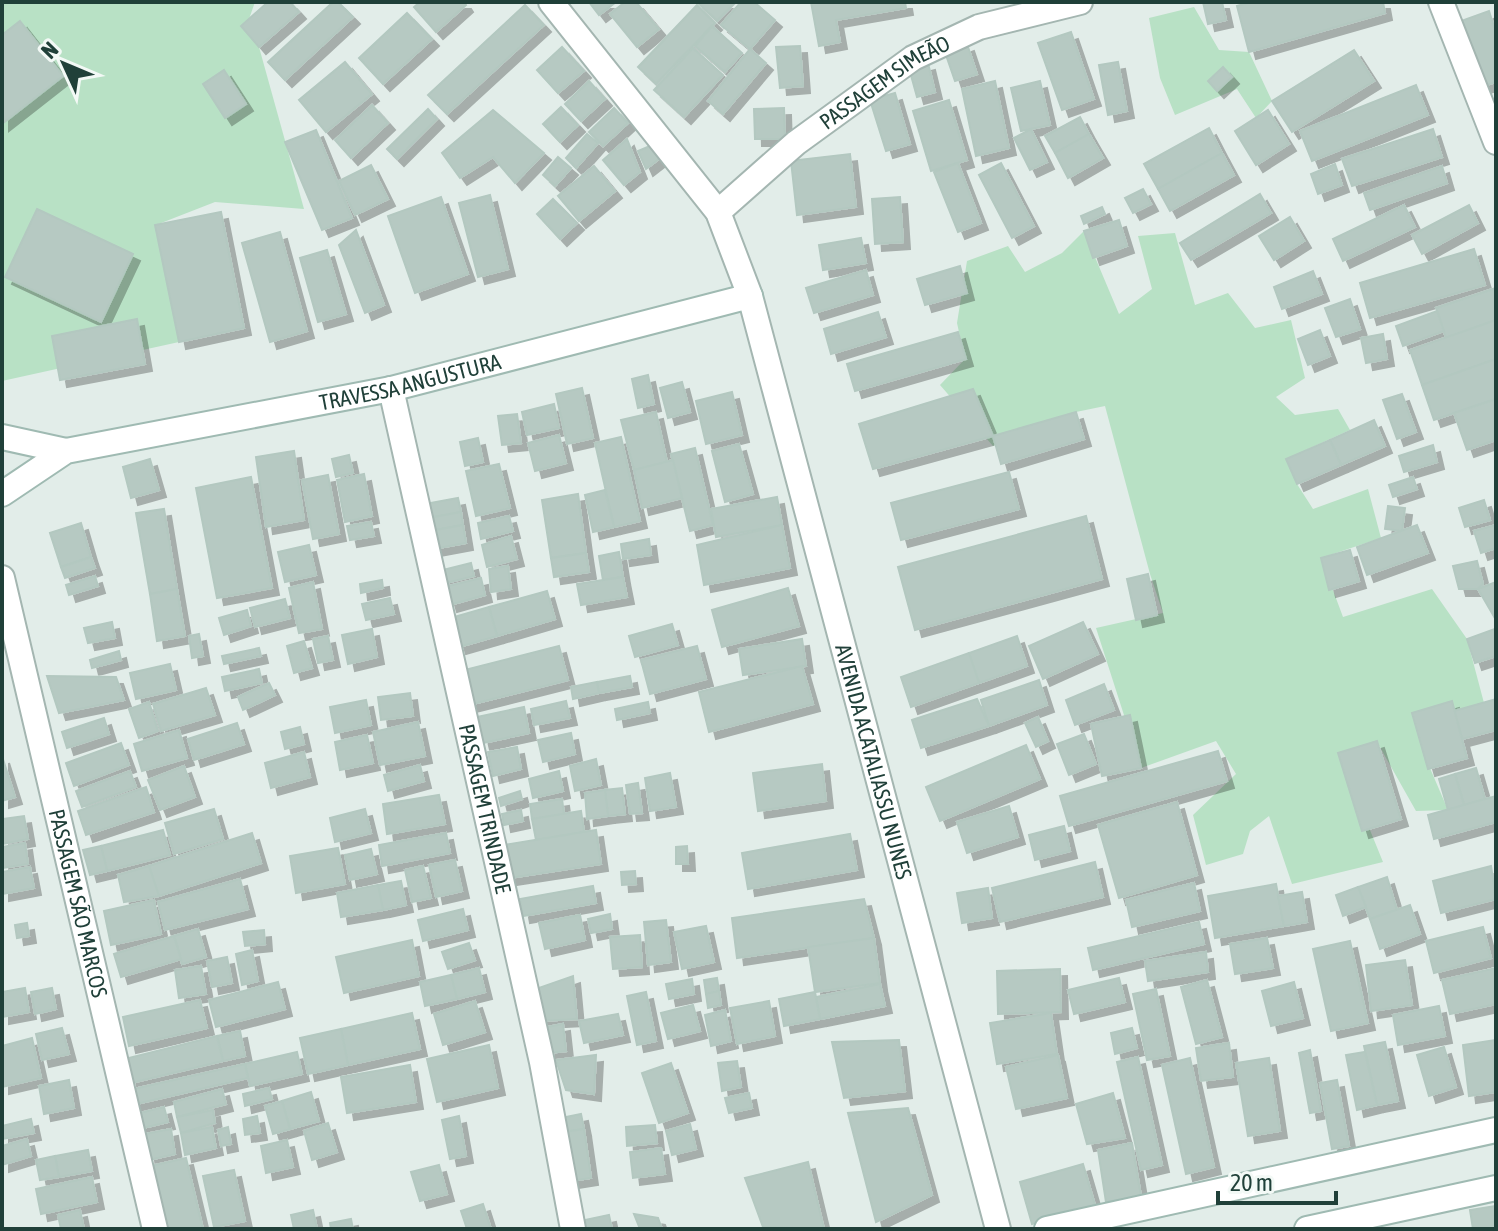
<svg xmlns="http://www.w3.org/2000/svg" width="1498" height="1231" font-family="'Asap Condensed',sans-serif">
<style>
.green{fill:#b8e1c5}
.building{fill:#b6c9c2;stroke:#b3c8c0;stroke-width:2;filter:url(#shadow)}
.lines{fill:none;stroke-linecap:round;stroke-linejoin:round}
.street-casing{stroke:#a4b6b1;stroke-width:28}
.secondary-casing{stroke:#9fbab2;stroke-width:28}
.street{stroke:#fff;stroke-width:24}
.secondary{stroke:#fff;stroke-width:24}
.labels{text-anchor:middle;dominant-baseline:central;stroke-width:8;stroke-linejoin:round;paint-order:stroke}
.street-label{font-size:22px;fill:#204039;stroke:#f3f9f6}
</style>
<defs>
<filter id="shadow"><feDropShadow dx="7" dy="7" stdDeviation="0" flood-color="#0004"/></filter>
</defs>
<rect width="100%" height="100%" fill="#e2ede9"/>
<g class="green">
<polygon points="2,2 255,2 249,19 259,47 304,209 215,202 156,225 179,342 2,381"/>
<polygon points="1194,7 1219,50 1249,52 1272,101 1256,118 1237,89 1175,115 1160,78 1149,18"/>
<polygon points="1084,231 1119,314 1152,289 1138,236 1175,233 1195,305 1228,293 1255,328 1291,320 1305,378 1276,397 1295,415 1338,409 1350,430 1286,459 1297,484 1313,509 1368,489 1381,538 1321,558 1343,617 1432,589 1467,639 1484,703 1423,752 1448,810 1416,811 1377,742 1339,754 1383,862 1292,884 1269,816 1250,831 1243,854 1206,865 1193,815 1236,774 1216,741 1141,768 1096,628 1163,613 1150,574 1105,406 1076,412 993,446 940,385 965,359 957,323 967,261 1008,246 1025,272 1062,253"/>
</g>
<g class="building">
<polygon points="268,2 290,2 299,12 259,47 241,26"/>
<polygon points="333,2 338,2 353,17 285,80 268,62"/>
<polygon points="420,2 464,2 466,5 436,32 414,7"/>
<polygon points="589,2 616,2 599,15"/>
<polygon points="625,2 636,2 659,29 637,47 610,14"/>
<polygon points="697,2 736,2 717,21"/>
<polygon points="741,2 754,2 775,20 750,49 721,25"/>
<polygon points="811,2 905,2 906,8 836,20 840,42 819,46"/>
<polygon points="1203,2 1222,2 1226,20 1208,24"/>
<polygon points="1251,2 1383,2 1385,13 1249,52 1237,6"/>
<polygon points="525,5 544,25 447,114 428,95"/>
<polygon points="697,5 715,23 656,84 638,67"/>
<polygon points="1489,11 1496,33 1496,82 1483,86 1461,21"/>
<polygon points="407,13 432,39 383,84 359,58"/>
<polygon points="20,21 63,76 2,124 2,35"/>
<polygon points="712,26 742,53 725,72 695,46"/>
<polygon points="1071,32 1094,99 1062,110 1038,43"/>
<polygon points="967,44 977,74 955,81 945,52"/>
<polygon points="800,46 803,86 780,88 776,47"/>
<polygon points="562,47 584,71 558,93 537,70"/>
<polygon points="693,48 723,75 684,117 654,90"/>
<polygon points="750,49 766,63 723,114 708,101"/>
<polygon points="1354,50 1374,81 1292,132 1272,101"/>
<polygon points="345,62 372,94 326,132 299,100"/>
<polygon points="1118,62 1127,111 1108,115 1099,65"/>
<polygon points="928,63 935,92 917,97 909,68"/>
<polygon points="1223,67 1232,77 1217,91 1208,81"/>
<polygon points="224,70 246,104 225,118 203,84"/>
<polygon points="589,81 605,99 581,121 565,104"/>
<polygon points="995,81 1009,148 976,156 962,89"/>
<polygon points="1040,81 1050,125 1021,131 1011,88"/>
<polygon points="1416,85 1428,115 1312,161 1300,131"/>
<polygon points="895,93 910,144 886,151 870,100"/>
<polygon points="949,100 967,160 931,171 913,111"/>
<polygon points="372,105 388,123 351,158 335,140"/>
<polygon points="561,107 578,125 560,142 543,124"/>
<polygon points="614,108 628,123 603,146 589,132"/>
<polygon points="784,108 785,139 755,139 754,109"/>
<polygon points="428,109 437,119 397,159 387,149"/>
<polygon points="493,110 544,153 515,183 493,157 460,178 442,153"/>
<polygon points="1268,110 1289,144 1256,165 1235,131"/>
<polygon points="1080,117 1089,134 1055,153 1045,136"/>
<polygon points="1209,128 1222,153 1158,189 1144,164"/>
<polygon points="1031,129 1047,162 1030,170 1014,138"/>
<polygon points="1433,129 1442,157 1352,186 1342,159"/>
<polygon points="316,130 352,218 322,230 285,142"/>
<polygon points="587,134 598,143 576,168 566,158"/>
<polygon points="1089,134 1103,158 1068,178 1055,153"/>
<polygon points="627,139 640,172 624,185 603,160"/>
<polygon points="650,146 660,158 646,169 638,151"/>
<polygon points="1222,153 1234,175 1170,211 1158,189"/>
<polygon points="850,154 856,207 797,215 791,161"/>
<polygon points="558,157 571,168 555,186 543,175"/>
<polygon points="958,163 981,223 958,232 934,172"/>
<polygon points="1001,163 1034,226 1012,238 979,175"/>
<polygon points="1335,164 1342,185 1318,194 1311,174"/>
<polygon points="371,165 388,199 355,215 339,181"/>
<polygon points="594,166 615,191 579,221 558,196"/>
<polygon points="1442,166 1447,183 1370,210 1364,193"/>
<polygon points="1143,189 1151,204 1133,213 1125,198"/>
<polygon points="1260,194 1271,213 1191,260 1180,243"/>
<polygon points="490,195 508,269 478,277 459,203"/>
<polygon points="441,197 468,274 415,293 388,216"/>
<polygon points="900,197 903,242 875,244 872,199"/>
<polygon points="553,199 577,223 560,239 537,214"/>
<polygon points="1404,205 1415,227 1343,261 1333,239"/>
<polygon points="1469,205 1478,223 1422,254 1412,235"/>
<polygon points="1102,207 1105,214 1084,224 1081,216"/>
<polygon points="37,209 133,254 101,322 5,277"/>
<polygon points="221,212 244,328 179,342 155,225"/>
<polygon points="1290,217 1304,241 1274,260 1259,236"/>
<polygon points="1119,220 1127,246 1093,258 1084,231"/>
<polygon points="356,230 384,305 365,313 339,245"/>
<polygon points="280,232 307,331 270,342 242,243"/>
<polygon points="861,238 866,263 823,270 819,245"/>
<polygon points="1474,249 1485,285 1370,318 1360,283"/>
<polygon points="327,250 346,314 318,322 300,258"/>
<polygon points="960,266 967,293 925,305 917,279"/>
<polygon points="866,270 873,295 814,313 806,288"/>
<polygon points="1313,271 1322,294 1282,309 1274,287"/>
<polygon points="1496,288 1496,320 1446,338 1436,308"/>
<polygon points="1350,299 1360,329 1336,337 1325,308"/>
<polygon points="1437,311 1444,331 1403,346 1396,326"/>
<polygon points="878,312 886,337 831,354 824,329"/>
<polygon points="137,319 145,364 60,380 52,336"/>
<polygon points="1496,320 1496,359 1422,385 1410,350"/>
<polygon points="1320,330 1330,356 1308,365 1298,339"/>
<polygon points="958,332 966,359 855,391 847,364"/>
<polygon points="1383,334 1387,359 1366,363 1361,338"/>
<polygon points="1496,359 1496,399 1434,420 1422,385"/>
<polygon points="648,375 654,404 638,408 632,379"/>
<polygon points="682,382 690,412 668,418 660,388"/>
<polygon points="582,388 593,438 567,444 556,394"/>
<polygon points="973,389 993,436 873,469 859,424"/>
<polygon points="732,392 742,435 706,444 696,401"/>
<polygon points="1402,394 1416,432 1397,439 1383,400"/>
<polygon points="1496,399 1496,440 1467,450 1454,413"/>
<polygon points="554,404 559,428 527,435 522,412"/>
<polygon points="656,412 667,462 634,470 621,420"/>
<polygon points="1076,412 1084,439 1001,464 993,436"/>
<polygon points="517,414 521,443 502,445 498,416"/>
<polygon points="1374,420 1385,446 1341,465 1330,440"/>
<polygon points="559,435 566,463 535,471 528,443"/>
<polygon points="621,437 640,521 614,527 595,443"/>
<polygon points="478,438 483,462 465,466 460,442"/>
<polygon points="1330,440 1341,465 1297,484 1286,459"/>
<polygon points="739,444 753,494 725,502 712,451"/>
<polygon points="1433,445 1437,462 1404,472 1399,456"/>
<polygon points="695,448 713,525 690,531 671,454"/>
<polygon points="294,451 304,520 266,527 256,457"/>
<polygon points="349,455 353,473 336,477 332,459"/>
<polygon points="150,459 159,490 131,498 123,467"/>
<polygon points="673,460 682,498 642,508 634,470"/>
<polygon points="499,464 510,508 476,516 466,471"/>
<polygon points="1009,472 1019,509 901,540 891,503"/>
<polygon points="364,474 372,516 345,522 337,480"/>
<polygon points="328,475 339,534 313,539 302,480"/>
<polygon points="251,477 272,588 217,598 196,488"/>
<polygon points="1413,477 1417,489 1393,497 1389,485"/>
<polygon points="605,490 614,527 593,532 585,495"/>
<polygon points="578,494 586,553 551,558 542,500"/>
<polygon points="777,497 782,525 716,537 711,509"/>
<polygon points="458,498 461,512 428,518 425,504"/>
<polygon points="1484,500 1490,520 1465,527 1459,508"/>
<polygon points="1388,506 1405,508 1402,531 1385,529"/>
<polygon points="164,509 177,589 150,594 136,513"/>
<polygon points="461,512 463,525 430,531 428,518"/>
<polygon points="509,516 513,531 481,539 478,523"/>
<polygon points="1086,516 1102,579 915,630 898,567"/>
<polygon points="371,522 374,536 350,540 347,526"/>
<polygon points="81,523 91,557 61,567 50,533"/>
<polygon points="463,525 466,543 433,549 430,531"/>
<polygon points="782,525 790,568 704,585 697,545"/>
<polygon points="1417,525 1428,553 1367,575 1357,547"/>
<polygon points="1496,525 1496,548 1481,553 1474,531"/>
<polygon points="511,536 517,559 487,567 482,545"/>
<polygon points="649,539 651,555 623,559 621,544"/>
<polygon points="309,545 316,575 285,582 278,552"/>
<polygon points="1350,550 1359,581 1329,590 1321,558"/>
<polygon points="619,552 623,577 603,580 599,556"/>
<polygon points="586,553 589,572 554,577 551,558"/>
<polygon points="91,557 95,568 65,578 61,567"/>
<polygon points="1477,561 1483,584 1478,589 1459,589 1453,566"/>
<polygon points="471,563 474,576 442,584 439,571"/>
<polygon points="508,566 511,589 491,592 489,569"/>
<polygon points="1148,574 1157,615 1136,620 1127,579"/>
<polygon points="95,576 98,586 69,595 66,585"/>
<polygon points="623,577 627,597 581,605 577,584"/>
<polygon points="481,578 485,595 450,605 445,587"/>
<polygon points="382,580 383,588 361,593 360,584"/>
<polygon points="313,582 322,629 299,633 289,588"/>
<polygon points="1496,582 1496,620 1478,589"/>
<polygon points="788,588 799,626 722,647 712,610"/>
<polygon points="177,589 185,636 157,641 150,594"/>
<polygon points="547,591 555,619 497,636 489,607"/>
<polygon points="390,598 394,614 366,620 362,604"/>
<polygon points="285,599 290,618 255,627 250,608"/>
<polygon points="489,607 497,636 459,647 451,618"/>
<polygon points="247,610 251,626 224,635 219,618"/>
<polygon points="112,622 115,638 88,643 84,628"/>
<polygon points="1083,622 1098,654 1043,679 1029,646"/>
<polygon points="672,624 678,645 635,657 629,636"/>
<polygon points="372,629 377,657 348,664 342,635"/>
<polygon points="1495,629 1496,656 1475,663 1467,639"/>
<polygon points="199,634 203,656 192,658 189,636"/>
<polygon points="328,636 333,660 318,663 313,639"/>
<polygon points="1017,636 1027,666 979,683 969,653"/>
<polygon points="802,639 806,666 743,675 739,649"/>
<polygon points="304,641 312,668 294,673 287,646"/>
<polygon points="559,646 568,680 469,705 461,671"/>
<polygon points="697,646 706,679 650,694 641,660"/>
<polygon points="259,648 261,656 224,664 222,656"/>
<polygon points="119,651 121,660 92,668 90,660"/>
<polygon points="969,653 979,683 911,707 901,677"/>
<polygon points="170,664 176,690 136,699 130,673"/>
<polygon points="802,666 813,704 709,732 699,692"/>
<polygon points="259,669 262,683 225,691 222,677"/>
<polygon points="47,676 116,677 124,700 59,713"/>
<polygon points="630,676 632,687 599,693 597,682"/>
<polygon points="1039,680 1047,705 989,726 981,700"/>
<polygon points="597,682 599,693 573,699 571,687"/>
<polygon points="269,683 275,695 243,710 238,697"/>
<polygon points="1104,684 1114,710 1075,725 1066,700"/>
<polygon points="206,688 215,715 161,731 153,704"/>
<polygon points="410,693 413,716 381,720 378,697"/>
<polygon points="977,699 989,726 921,748 912,720"/>
<polygon points="1496,699 1496,730 1462,739 1454,711"/>
<polygon points="366,700 371,725 335,733 330,707"/>
<polygon points="566,701 570,718 534,725 531,709"/>
<polygon points="1452,701 1467,758 1428,769 1412,713"/>
<polygon points="149,702 158,731 139,738 129,709"/>
<polygon points="648,702 650,713 617,720 615,709"/>
<polygon points="524,707 529,733 483,743 477,717"/>
<polygon points="1130,715 1141,768 1102,776 1091,724"/>
<polygon points="1038,717 1048,741 1036,747 1025,723"/>
<polygon points="104,718 109,734 67,748 62,732"/>
<polygon points="418,722 425,756 380,765 373,732"/>
<polygon points="237,723 244,744 194,760 188,739"/>
<polygon points="300,727 304,744 285,749 281,732"/>
<polygon points="179,730 187,758 142,771 134,744"/>
<polygon points="571,733 575,754 543,762 538,740"/>
<polygon points="1084,734 1096,764 1069,775 1057,744"/>
<polygon points="367,735 373,763 340,770 335,742"/>
<polygon points="1377,741 1401,819 1362,831 1338,753"/>
<polygon points="121,743 129,765 74,786 66,763"/>
<polygon points="1026,745 1040,779 940,821 926,787"/>
<polygon points="517,747 521,769 493,776 488,752"/>
<polygon points="1218,751 1227,781 1069,826 1060,796"/>
<polygon points="304,752 310,777 271,788 265,763"/>
<polygon points="2,756 15,797 2,801"/>
<polygon points="596,759 601,785 575,791 570,766"/>
<polygon points="822,764 826,801 758,811 753,773"/>
<polygon points="420,765 424,781 388,791 384,775"/>
<polygon points="184,766 195,797 160,810 148,780"/>
<polygon points="1476,768 1485,799 1464,805 1455,774"/>
<polygon points="130,771 136,787 82,807 76,791"/>
<polygon points="559,771 563,791 533,798 529,779"/>
<polygon points="670,773 676,807 650,811 645,778"/>
<polygon points="1455,774 1464,805 1448,810 1439,779"/>
<polygon points="638,783 642,813 630,814 626,785"/>
<polygon points="146,787 154,812 86,835 78,811"/>
<polygon points="622,788 625,814 608,816 605,790"/>
<polygon points="605,790 608,816 587,819 585,793"/>
<polygon points="520,791 522,799 501,806 499,798"/>
<polygon points="439,795 445,824 387,834 383,804"/>
<polygon points="1496,796 1496,822 1434,839 1428,815"/>
<polygon points="562,799 564,814 532,819 530,804"/>
<polygon points="1177,802 1197,875 1119,898 1098,825"/>
<polygon points="1009,806 1018,837 967,853 957,822"/>
<polygon points="214,809 223,839 174,854 165,823"/>
<polygon points="365,809 371,833 335,842 330,818"/>
<polygon points="521,810 523,821 504,825 502,814"/>
<polygon points="581,811 584,832 536,840 532,819"/>
<polygon points="24,816 28,839 2,844 2,819"/>
<polygon points="1064,826 1070,851 1035,860 1029,835"/>
<polygon points="163,830 170,855 107,871 101,846"/>
<polygon points="596,830 601,864 509,878 504,845"/>
<polygon points="252,833 261,863 159,896 149,866"/>
<polygon points="446,833 450,853 382,866 379,845"/>
<polygon points="850,834 857,870 748,889 742,853"/>
<polygon points="25,843 28,864 2,868 2,847"/>
<polygon points="101,846 107,871 90,875 83,850"/>
<polygon points="687,846 688,864 676,864 676,847"/>
<polygon points="338,848 345,884 296,893 290,856"/>
<polygon points="371,849 377,874 350,880 345,855"/>
<polygon points="455,860 462,891 436,897 429,865"/>
<polygon points="1095,862 1103,897 1000,922 992,888"/>
<polygon points="149,866 159,896 124,902 118,875"/>
<polygon points="423,866 431,898 412,902 405,870"/>
<polygon points="1491,866 1496,899 1441,913 1433,881"/>
<polygon points="30,867 34,888 2,894 2,872"/>
<polygon points="635,871 636,884 622,885 621,872"/>
<polygon points="1387,877 1397,910 1370,919 1358,887"/>
<polygon points="240,879 248,909 165,930 158,902"/>
<polygon points="401,881 406,905 383,910 378,885"/>
<polygon points="1194,883 1200,911 1132,927 1126,900"/>
<polygon points="1276,884 1284,926 1215,938 1208,896"/>
<polygon points="378,885 383,910 341,917 337,893"/>
<polygon points="593,886 596,903 523,916 520,899"/>
<polygon points="1358,887 1366,907 1343,916 1336,895"/>
<polygon points="988,888 992,918 962,923 957,893"/>
<polygon points="1302,892 1307,922 1284,926 1278,896"/>
<polygon points="864,899 874,938 737,958 732,918"/>
<polygon points="154,900 161,934 111,945 104,911"/>
<polygon points="1410,905 1420,934 1380,949 1370,919"/>
<polygon points="463,909 468,930 423,941 418,920"/>
<polygon points="610,914 612,929 591,933 588,919"/>
<polygon points="580,915 585,940 545,949 539,923"/>
<polygon points="666,920 671,962 648,965 644,922"/>
<polygon points="1199,922 1204,944 1093,970 1088,948"/>
<polygon points="27,923 29,936 17,938 15,925"/>
<polygon points="706,926 714,962 682,969 674,932"/>
<polygon points="1483,927 1491,958 1434,973 1426,941"/>
<polygon points="198,929 206,957 182,964 174,936"/>
<polygon points="264,930 265,944 245,946 243,932"/>
<polygon points="640,935 642,967 613,969 610,937"/>
<polygon points="174,936 181,959 121,977 114,954"/>
<polygon points="874,938 880,983 815,992 808,947"/>
<polygon points="1267,938 1273,968 1235,974 1230,944"/>
<polygon points="412,940 419,976 344,993 336,957"/>
<polygon points="1350,941 1368,1023 1331,1031 1313,949"/>
<polygon points="469,943 475,960 448,969 442,952"/>
<polygon points="252,950 258,981 242,985 236,954"/>
<polygon points="1206,952 1208,972 1148,981 1145,961"/>
<polygon points="227,957 232,983 212,987 207,961"/>
<polygon points="1405,960 1412,1005 1371,1011 1366,965"/>
<polygon points="201,966 206,994 179,998 175,970"/>
<polygon points="479,968 485,992 457,999 451,975"/>
<polygon points="1496,968 1496,1004 1450,1014 1442,980"/>
<polygon points="1060,969 1061,1012 998,1014 997,971"/>
<polygon points="451,975 457,999 425,1006 420,982"/>
<polygon points="573,976 577,1019 540,1021 530,991"/>
<polygon points="717,978 719,991 706,994 704,980"/>
<polygon points="1119,978 1125,1002 1074,1014 1068,990"/>
<polygon points="692,979 694,994 669,999 666,984"/>
<polygon points="1207,980 1222,1037 1196,1044 1181,987"/>
<polygon points="278,982 285,1009 216,1027 209,1000"/>
<polygon points="1294,982 1303,1018 1271,1026 1262,991"/>
<polygon points="880,984 885,1006 820,1019 816,997"/>
<polygon points="25,988 29,1012 2,1017 2,992"/>
<polygon points="52,988 56,1009 35,1014 31,992"/>
<polygon points="1156,989 1170,1056 1147,1060 1133,994"/>
<polygon points="719,991 721,1005 708,1008 706,994"/>
<polygon points="646,992 656,1041 637,1045 627,996"/>
<polygon points="815,992 820,1019 784,1026 779,999"/>
<polygon points="200,1000 207,1028 129,1046 123,1017"/>
<polygon points="475,1001 485,1032 443,1045 434,1014"/>
<polygon points="769,1001 775,1036 737,1044 730,1008"/>
<polygon points="693,1005 700,1031 668,1039 661,1013"/>
<polygon points="1439,1006 1445,1036 1398,1045 1393,1015"/>
<polygon points="725,1010 731,1041 711,1046 705,1015"/>
<polygon points="412,1013 420,1049 348,1065 341,1029"/>
<polygon points="1051,1013 1057,1054 997,1064 990,1023"/>
<polygon points="618,1014 623,1035 584,1043 579,1021"/>
<polygon points="563,1024 566,1051 549,1053 547,1027"/>
<polygon points="62,1028 69,1054 42,1060 36,1034"/>
<polygon points="1132,1028 1137,1048 1115,1054 1111,1033"/>
<polygon points="341,1029 348,1065 308,1074 300,1038"/>
<polygon points="240,1031 245,1056 223,1061 217,1036"/>
<polygon points="217,1036 223,1061 131,1083 125,1059"/>
<polygon points="32,1038 41,1078 2,1087 2,1046"/>
<polygon points="899,1040 905,1091 844,1098 832,1042"/>
<polygon points="1496,1040 1496,1092 1469,1096 1463,1045"/>
<polygon points="1385,1042 1398,1101 1377,1105 1364,1046"/>
<polygon points="1229,1043 1233,1077 1201,1081 1196,1048"/>
<polygon points="489,1045 498,1088 437,1102 427,1059"/>
<polygon points="1444,1047 1456,1087 1429,1096 1417,1055"/>
<polygon points="1310,1050 1321,1111 1310,1113 1299,1053"/>
<polygon points="297,1052 302,1074 250,1086 245,1064"/>
<polygon points="1365,1052 1377,1105 1357,1110 1346,1055"/>
<polygon points="596,1055 594,1094 566,1090 556,1060"/>
<polygon points="1058,1055 1067,1098 1016,1109 1006,1067"/>
<polygon points="1138,1057 1162,1165 1141,1170 1117,1062"/>
<polygon points="1190,1058 1214,1167 1186,1174 1162,1065"/>
<polygon points="1269,1058 1280,1131 1248,1136 1236,1063"/>
<polygon points="737,1061 741,1087 722,1091 718,1063"/>
<polygon points="671,1063 688,1113 659,1123 642,1073"/>
<polygon points="245,1064 248,1078 132,1105 129,1090"/>
<polygon points="410,1065 416,1102 347,1113 341,1077"/>
<polygon points="69,1080 74,1108 44,1114 39,1086"/>
<polygon points="1337,1080 1349,1146 1332,1149 1320,1083"/>
<polygon points="269,1088 272,1099 245,1106 243,1094"/>
<polygon points="222,1089 226,1104 177,1117 174,1102"/>
<polygon points="311,1092 319,1121 290,1129 282,1101"/>
<polygon points="749,1093 752,1108 729,1113 725,1098"/>
<polygon points="1113,1093 1125,1138 1087,1144 1076,1104"/>
<polygon points="282,1101 290,1129 273,1134 265,1106"/>
<polygon points="164,1107 168,1122 139,1129 136,1114"/>
<polygon points="908,1108 932,1195 876,1222 848,1113"/>
<polygon points="213,1110 215,1123 181,1133 177,1117"/>
<polygon points="581,1114 584,1129 563,1132 561,1118"/>
<polygon points="257,1116 260,1133 245,1135 243,1119"/>
<polygon points="459,1116 466,1156 450,1159 442,1120"/>
<polygon points="31,1119 34,1133 2,1139 2,1126"/>
<polygon points="328,1123 337,1152 312,1160 304,1131"/>
<polygon points="690,1124 696,1149 672,1155 666,1131"/>
<polygon points="655,1125 657,1143 627,1146 626,1127"/>
<polygon points="212,1127 216,1148 185,1155 181,1133"/>
<polygon points="228,1127 231,1144 221,1146 218,1130"/>
<polygon points="171,1129 175,1154 149,1160 145,1134"/>
<polygon points="584,1129 591,1178 571,1181 563,1132"/>
<polygon points="27,1139 31,1156 2,1165 2,1146"/>
<polygon points="287,1140 293,1167 266,1173 261,1146"/>
<polygon points="1132,1143 1141,1196 1106,1202 1098,1150"/>
<polygon points="661,1148 665,1174 633,1178 630,1152"/>
<polygon points="88,1150 92,1171 59,1177 55,1156"/>
<polygon points="55,1156 59,1177 40,1180 36,1160"/>
<polygon points="186,1158 203,1229 165,1229 151,1166"/>
<polygon points="808,1162 824,1229 763,1227 745,1178"/>
<polygon points="1083,1164 1095,1205 1032,1224 1020,1182"/>
<polygon points="439,1165 447,1194 420,1201 411,1172"/>
<polygon points="234,1170 245,1221 214,1227 203,1176"/>
<polygon points="92,1177 97,1202 41,1214 36,1189"/>
<polygon points="483,1204 491,1229 467,1229 461,1211"/>
<polygon points="1496,1206 1496,1229 1473,1229 1470,1210"/>
<polygon points="80,1210 84,1229 61,1229 58,1215"/>
<polygon points="313,1210 317,1229 294,1229 291,1215"/>
<polygon points="634,1214 658,1218 662,1229 640,1229"/>
<polygon points="609,1215 612,1229 586,1229 585,1220"/>
<polygon points="351,1219 353,1229 331,1229 330,1223"/>
</g>
<g class="lines">
<g class="street-casing">
<g id="street">
<path id="s1" d="M551 2 718 212 750 296 998 1229"/>
<polyline points="1441,2 1496,142"/>
<path id="s2" d="M718 212 796 143 913 58 979 27 1080 2"/>
<path id="s3" d="M391 389 542 1062 573 1229"/>
<path id="s4" d="M2 578 155 1229"/>
</g>
</g>
<g class="secondary-casing">
<g id="secondary">
<polyline points="2,437 66,451"/>
<path id="s5" d="M2 494 66 451 391 389 750 296"/>
<polyline points="1047,1229 1496,1130"/>
<polyline points="1307,1229 1496,1188"/>
</g>
</g>
<use href="#street" class="street"/>
<use href="#secondary" class="secondary"/>
</g>
<g class="labels">
<g class="street-label">
<text stroke="none"><textPath href="#s2" startOffset="212">PASSAGEM SIMEÃO</textPath></text>
<text stroke="none"><textPath href="#s5" startOffset="428">TRAVESSA ANGUSTURA</textPath></text>
<text stroke="none"><textPath href="#s1" startOffset="840">AVENIDA ACATALIASSU NUNES</textPath></text>
<text stroke="none"><textPath href="#s3" startOffset="430">PASSAGEM TRINDADE</textPath></text>
<text stroke="none"><textPath href="#s4" startOffset="334">PASSAGEM SÃO MARCOS</textPath></text>
</g>
</g>
<rect width="1498" height="1231" fill="none" stroke="#204039" stroke-width="8"/>
<g transform="translate(64 64) rotate(314)" stroke="#f3f9f6" stroke-width="6" paint-order="stroke">
<path d="M0-6L14 30L0 20L-14 30Z" fill="#204039"/>
<text y="-12" font-size="22" font-weight="bold" text-anchor="middle" fill="#204039">N</text>
</g>
<path d="M1218 1191v12h118v-12" fill="none" stroke="#204039" stroke-width="4"/>
<text x="1230" y="1191" font-size="24" fill="#204039" stroke="#f3f9f6" stroke-width="6" paint-order="stroke">20 m</text>
</svg>
